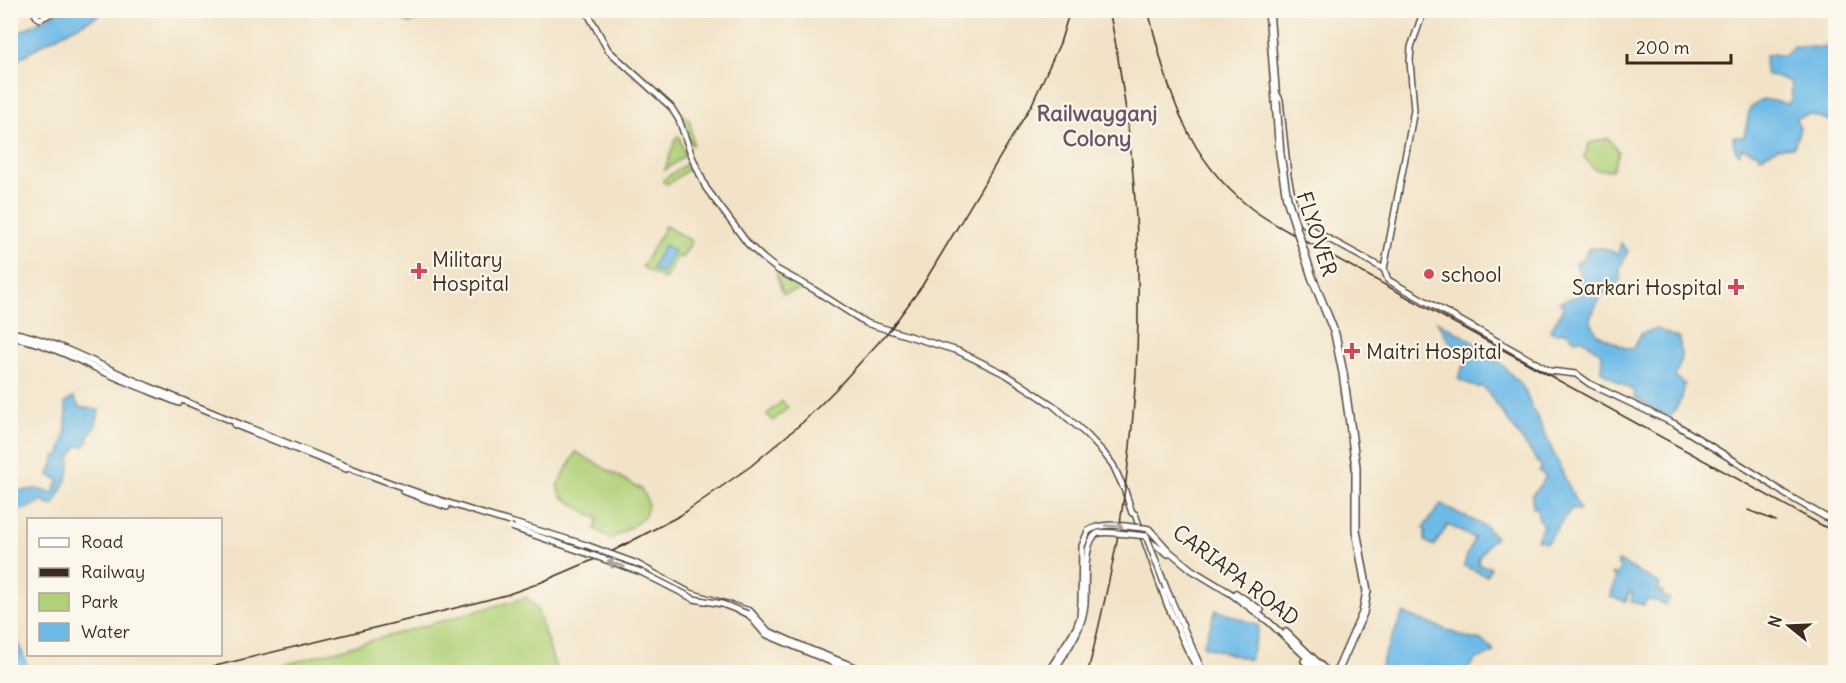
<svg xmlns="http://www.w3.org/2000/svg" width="1846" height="683" font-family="Delius,sans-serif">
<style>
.green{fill:#b1d178;stroke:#767e4b;stroke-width:1.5}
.water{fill:#6dbae7;stroke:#547282;stroke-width:1.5}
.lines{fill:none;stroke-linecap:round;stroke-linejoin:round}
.tertiary-casing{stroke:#564638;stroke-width:8}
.trunk-casing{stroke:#564638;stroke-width:10}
.tertiary{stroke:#fff;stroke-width:5}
.trunk{stroke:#fff;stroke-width:7}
.rail{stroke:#3b2a1e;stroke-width:1.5}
.tertiary-bridge-casing{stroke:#564638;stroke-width:8;stroke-linecap:butt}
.trunk-bridge-casing{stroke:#564638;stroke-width:10;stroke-linecap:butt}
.tertiary-bridge{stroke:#fff;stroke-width:5}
.trunk-bridge{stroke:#fff;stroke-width:7}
.oneway{stroke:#a79f9a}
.poi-dot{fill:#d1495b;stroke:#fbf7ec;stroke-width:2}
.labels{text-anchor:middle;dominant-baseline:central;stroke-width:4.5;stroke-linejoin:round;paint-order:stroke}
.street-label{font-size:21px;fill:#3b2a1e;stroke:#fbf7ec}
.poi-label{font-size:21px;fill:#3b2a1e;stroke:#fbf7ec;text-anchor:start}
.neighbourhood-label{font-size:22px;font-weight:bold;fill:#6b5668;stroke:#fbf7ec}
</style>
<rect width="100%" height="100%" fill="#fbf7ec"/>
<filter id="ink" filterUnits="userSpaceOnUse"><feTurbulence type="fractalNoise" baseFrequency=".0167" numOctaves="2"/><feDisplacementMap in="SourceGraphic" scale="12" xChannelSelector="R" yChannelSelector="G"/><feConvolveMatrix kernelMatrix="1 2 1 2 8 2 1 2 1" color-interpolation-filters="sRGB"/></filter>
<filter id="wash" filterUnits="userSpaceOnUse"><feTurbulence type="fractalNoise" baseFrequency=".008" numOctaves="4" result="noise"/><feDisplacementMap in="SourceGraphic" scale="24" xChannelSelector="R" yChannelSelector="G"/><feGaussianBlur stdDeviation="1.35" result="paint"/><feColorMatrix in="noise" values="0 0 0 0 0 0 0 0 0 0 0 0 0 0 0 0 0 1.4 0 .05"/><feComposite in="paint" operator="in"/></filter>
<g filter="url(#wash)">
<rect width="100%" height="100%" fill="#f2e3c8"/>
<g class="green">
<polygon points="400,11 421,11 418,21 410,23 402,20"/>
<polygon points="677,110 690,121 693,145 690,144"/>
<polygon points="679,136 684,151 683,157 665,170 676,137"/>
<polygon points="1608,138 1619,152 1612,170 1595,170 1584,157 1589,143"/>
<polygon points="689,162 692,166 669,184 664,183 663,180"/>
<polygon points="665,226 692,241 682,258 678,256 665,280 642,267"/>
<polygon points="778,273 803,286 803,289 783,294 776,274"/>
<polygon points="782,401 788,408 773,421 767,414"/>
<path d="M576 452 641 489C662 515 629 528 611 539L595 529 598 519 562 497 557 486Z"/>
<polygon points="527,597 537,609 557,672 259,672"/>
</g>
<g class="water">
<polygon points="60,11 107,11 41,45 11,64 11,36"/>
<polygon points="1834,26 1836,27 1835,122 1833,122 1810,114 1795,118 1800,128 1794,147 1778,148 1761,157 1758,153 1742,148 1739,154 1734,147 1733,137 1744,137 1750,108 1763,99 1788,104 1792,97 1791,82 1766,74 1765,56 1774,54 1782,56 1791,50 1793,46 1826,48"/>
<path d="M1621 243 1628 251 1620 268V281L1600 297 1590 319 1596 333 1625 348 1633 349 1642 333 1657 329 1680 339 1681 360 1675 377 1685 384 1682 398 1670 418 1634 397 1635 392 1601 371 1602 354 1581 339 1575 340 1567 332 1554 333 1550 331 1564 307 1559 302 1581 295 1583 281 1575 263 1582 261 1588 249C1601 246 1608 248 1618 255Z"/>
<polygon points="664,245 674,251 662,274 652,268"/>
<polygon points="1437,321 1489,351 1523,387 1580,510 1571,509 1547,542 1537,540 1543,525 1538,517 1537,507 1533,508 1532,495 1546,477 1539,471 1542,468 1487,391 1481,386 1478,388 1458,379 1462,368 1469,361 1449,341"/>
<path d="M74 397 79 407 99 410 96 425 88 437 89 442 84 446H77L70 458C72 474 61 491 54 505H48L43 500C33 506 23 512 11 510V492L36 489 53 493 59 480 49 475 55 456H59C66 437 68 424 65 403Z"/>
<path d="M1441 504 1486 527 1496 537C1486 543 1485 551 1478 559L1479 565 1491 567 1487 576 1464 566C1466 555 1471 548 1474 538L1448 525 1434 546 1425 541V530L1423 528Z"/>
<polygon points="1619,561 1660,584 1658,589 1663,592 1661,595 1670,599 1667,605 1659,602 1659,601 1646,600 1644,605 1631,602 1633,594 1629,593 1626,601 1610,597 1616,578 1611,574 1613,573 1618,575 1620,567 1617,563"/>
<polygon points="1216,610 1259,626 1250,660 1203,646"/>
<polygon points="1403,613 1470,639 1479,639 1493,649 1493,653 1475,660 1472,665 1462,672 1379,672 1385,653"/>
<polygon points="10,623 30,672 11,672"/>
</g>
</g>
<g filter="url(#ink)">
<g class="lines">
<g class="tertiary-casing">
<g id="tertiary">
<polyline points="33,10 37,17 40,19 58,10"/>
<polyline points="586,10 608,50 671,107 679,120 693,159 706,188 748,244 763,258 778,270 813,289 866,323 958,351 1007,375 1054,406 1086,434 1103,452 1113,465 1125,491 1132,513 1135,514 1167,604 1189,653 1194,662 1202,672"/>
<polyline points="1424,10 1411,47 1410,61 1414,110 1384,269 1388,280 1550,371 1576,374 1590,384 1675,424 1765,480 1785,494 1836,523"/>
<polyline points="1276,92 1280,100 1288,176 1294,205 1299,220 1316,232 1384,269"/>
<path d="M10 332C55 339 107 370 150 387 270 436 392 489 517 524"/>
<path d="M10 337C44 342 76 359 106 373 130 384 155 393 179 403"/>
<polyline points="235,425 346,469"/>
<polyline points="403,491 447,507"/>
<polyline points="1144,528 1149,529 1169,551 1192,570 1230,593 1269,622 1322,672"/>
<polyline points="1146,539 1168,554"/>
<polyline points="621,558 635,563 690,593 750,611 768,631 809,649 868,672"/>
<polyline points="1166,588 1201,668"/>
<polyline points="1236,593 1261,610"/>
<polyline points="748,614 765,634 855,672"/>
<polyline points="1286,632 1328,672"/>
<polyline points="1304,661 1316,672"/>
<polyline points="1048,672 1076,628 1080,617 1081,602"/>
<path d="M1053 672C1067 650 1083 630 1085 603"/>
</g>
</g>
<g class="trunk-casing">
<g id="trunk">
<polyline points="1269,10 1276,101"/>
<polyline points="1337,672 1363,613 1367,591 1356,530 1356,467 1343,373"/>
</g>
</g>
<use href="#tertiary" class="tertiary"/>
<use href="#trunk" class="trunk"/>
<g class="rail">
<path d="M1148 10C1168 89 1184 157 1252 209 1269 222 1289 232 1307 242L1836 533"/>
<polyline points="1748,510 1776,521"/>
<polyline points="190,672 428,615 506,595 537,584 607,554 681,515 751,466 803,422 837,388 889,331 922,286 1032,104 1060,43 1070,10"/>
<path d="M1088 672C1100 621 1113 569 1121 517 1141 385 1144 250 1127 118 1122 82 1117 46 1109 10"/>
</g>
<g class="tertiary-bridge-casing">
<g id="tertiary-bridge">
<polyline points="517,524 586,545 621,558"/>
<polyline points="511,527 641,572 694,599 722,604 748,614"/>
<polyline points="1147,538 1166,588"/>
<path d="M1081 602 1082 546 1088 531C1105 521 1126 527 1144 528"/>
<path d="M1085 603C1086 588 1082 538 1099 533 1107 531 1136 535 1146 536"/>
</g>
</g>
<g class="trunk-bridge-casing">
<polyline id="trunk-bridge" points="1276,101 1280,154 1287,199 1312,277 1335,334 1343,373"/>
</g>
<use href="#tertiary-bridge" class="tertiary-bridge"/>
<use href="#trunk-bridge" class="trunk-bridge"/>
</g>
<defs><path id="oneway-shaft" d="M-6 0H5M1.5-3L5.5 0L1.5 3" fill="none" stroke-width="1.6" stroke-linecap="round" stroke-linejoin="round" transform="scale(1.5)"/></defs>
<g class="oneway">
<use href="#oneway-shaft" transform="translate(1114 526) rotate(3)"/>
<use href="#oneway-shaft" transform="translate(616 564) rotate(-161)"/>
</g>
</g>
<g class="poi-dot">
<path d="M416 262h6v6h6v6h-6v6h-6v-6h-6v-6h6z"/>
<circle cx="1429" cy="274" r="6"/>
<path d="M1733 278h6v6h6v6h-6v6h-6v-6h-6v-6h6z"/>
<path d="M1349 342h6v6h6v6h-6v6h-6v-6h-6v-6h6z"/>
</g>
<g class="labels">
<g class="street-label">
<text transform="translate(1317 234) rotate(72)">FLYOVER</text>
<text transform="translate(1236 575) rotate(37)">CARIAPA ROAD</text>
</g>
<g class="poi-label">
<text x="432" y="259">Military<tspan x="432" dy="24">Hospital</tspan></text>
<text x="1441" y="274">school</text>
<text x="1722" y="287" text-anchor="end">Sarkari Hospital</text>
<text x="1366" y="351">Maitri Hospital</text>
</g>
<g class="neighbourhood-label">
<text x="1097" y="113">Railwayganj<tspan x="1097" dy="25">Colony</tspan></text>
</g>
</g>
<rect width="1846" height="683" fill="none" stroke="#fbf7ec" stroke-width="36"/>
<rect x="27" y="518" width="195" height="138" fill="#fbf7ec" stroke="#aea59a" stroke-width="1.5"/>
<rect x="39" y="538" width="30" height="9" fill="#ffffff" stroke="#aea59a" stroke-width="1.5"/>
<text x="81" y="548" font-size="18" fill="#3b2a1e">Road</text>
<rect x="39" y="568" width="30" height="9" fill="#3b2a1e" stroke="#aea59a" stroke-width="1.5"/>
<text x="81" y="578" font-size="18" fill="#3b2a1e">Railway</text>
<rect x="39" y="593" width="30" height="18" fill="#b1d178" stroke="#aea59a" stroke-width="1.5"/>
<text x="81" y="608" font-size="18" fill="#3b2a1e">Park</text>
<rect x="39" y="623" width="30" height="18" fill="#6dbae7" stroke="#aea59a" stroke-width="1.5"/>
<text x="81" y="638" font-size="18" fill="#3b2a1e">Water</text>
<g transform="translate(1789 626) rotate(288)" stroke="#fbf7ec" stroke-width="4.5" paint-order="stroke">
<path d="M0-4.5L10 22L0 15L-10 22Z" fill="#3b2a1e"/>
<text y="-9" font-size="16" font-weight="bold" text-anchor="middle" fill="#3b2a1e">N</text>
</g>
<path d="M1627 54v9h104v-9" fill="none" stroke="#3b2a1e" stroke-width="3"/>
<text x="1636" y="54" font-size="18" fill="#3b2a1e" stroke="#fbf7ec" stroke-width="4.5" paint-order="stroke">200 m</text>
</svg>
